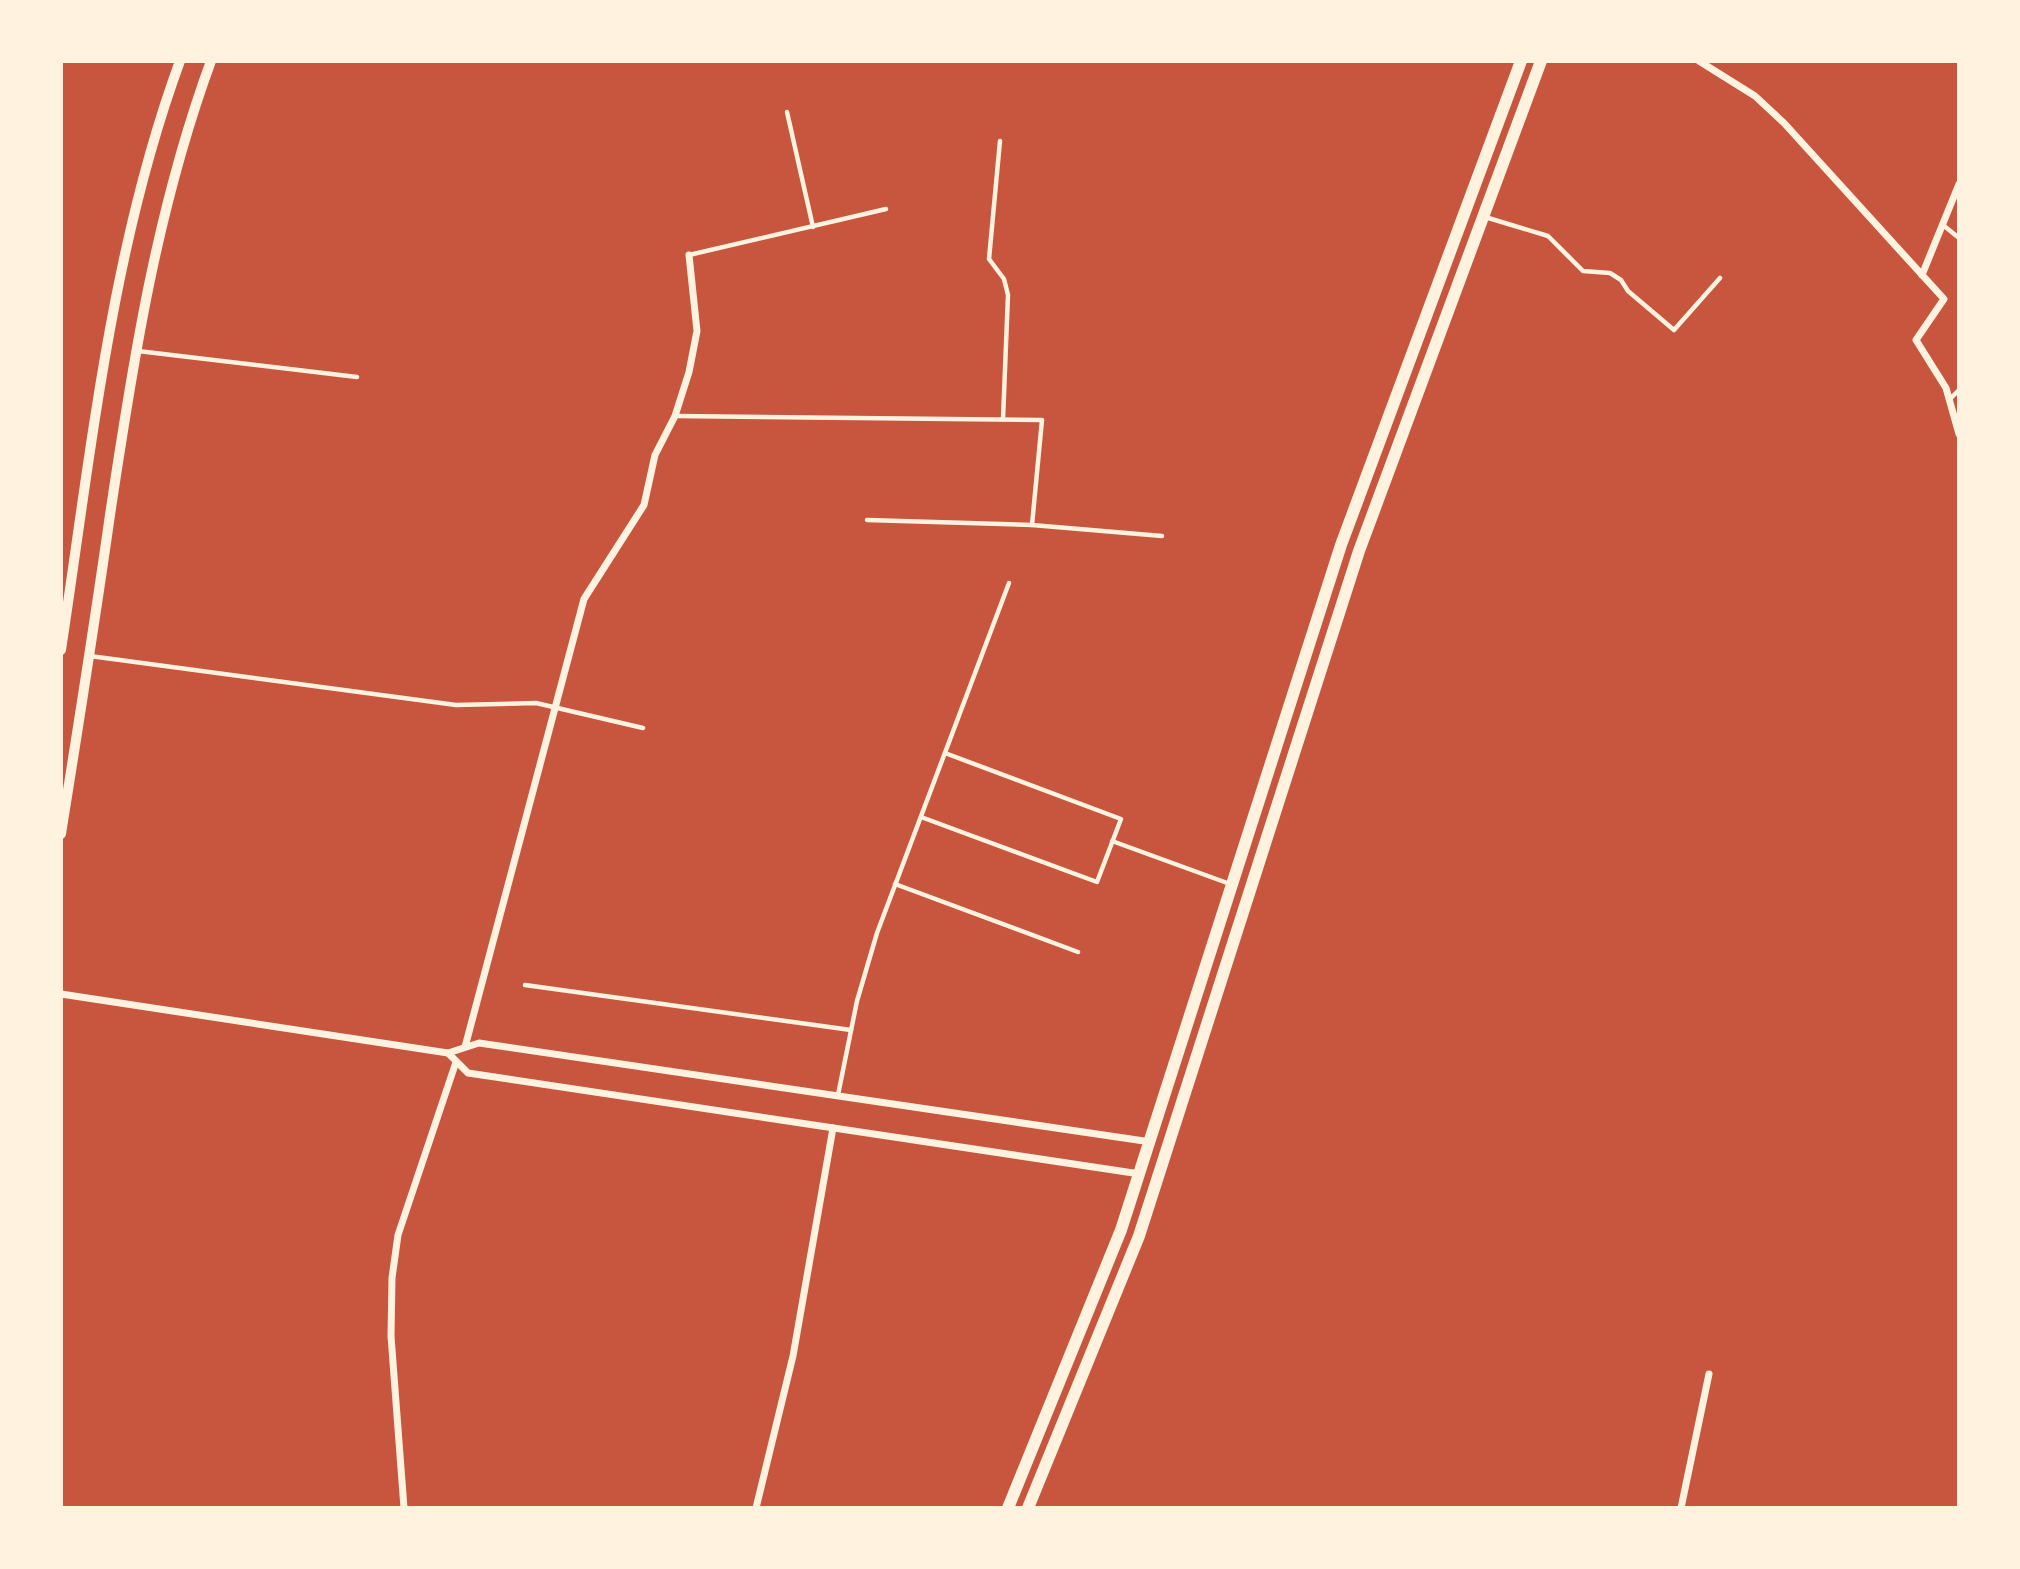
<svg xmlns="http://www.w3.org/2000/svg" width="2020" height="1569" font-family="Figtree,sans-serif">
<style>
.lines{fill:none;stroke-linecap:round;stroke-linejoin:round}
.service{stroke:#fff3e0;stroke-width:4.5}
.minor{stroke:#fff3e0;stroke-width:7}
.tertiary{stroke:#fff3e0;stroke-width:10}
.secondary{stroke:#fff3e0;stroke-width:12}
</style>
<rect width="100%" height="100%" fill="#c8553d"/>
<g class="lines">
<g class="service">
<polyline points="787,112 813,227"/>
<polyline points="1000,141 989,259 1004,279 1008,295 1003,419"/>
<polyline points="1485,217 1548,236 1583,271 1610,273 1621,280 1628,291 1674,330 1720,278"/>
<polyline points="1943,225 1959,238"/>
<polyline points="689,255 886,209"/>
<polyline points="138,351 357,377"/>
<polyline points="1950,399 1959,390"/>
<polyline points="676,416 1042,420 1032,525"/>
<polyline points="867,520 1032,525 1162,536"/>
<polyline points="90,656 456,705 536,703 643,728"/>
<polyline points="921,817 1097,882 1121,819 945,753"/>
<polyline points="1112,841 1230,884"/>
<polyline points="895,884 1078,952"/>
<polyline points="525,985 851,1030"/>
<polyline points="838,1095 857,1001 877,933 1009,583"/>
</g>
<g class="minor">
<polyline points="1699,61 1755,96 1784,123 1944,299 1916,340 1946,388 1959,434"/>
<polyline points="1922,275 1959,184"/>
<polyline points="61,994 448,1053 479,1043 1151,1142"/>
<polyline points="465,1047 584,599 644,505 655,455 675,416 689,372 697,331 689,255"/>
<polyline points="448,1053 468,1073 1140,1174"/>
<polyline points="404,1508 391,1336 392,1278 398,1235 456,1062"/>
<polyline points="756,1508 793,1356 833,1128"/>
<polyline points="1681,1508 1709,1374"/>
</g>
<g class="tertiary">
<path d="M61 650C91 453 111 249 180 61"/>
<path d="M61 834C78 728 95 621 110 515 133 361 157 208 211 61"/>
</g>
<g class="secondary">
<polyline points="1008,1508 1121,1230 1341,545 1521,61"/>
<polyline points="1028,1508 1139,1236 1359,551 1541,61"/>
</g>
</g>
<rect width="2020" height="1569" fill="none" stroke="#fff3e0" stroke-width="126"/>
</svg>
